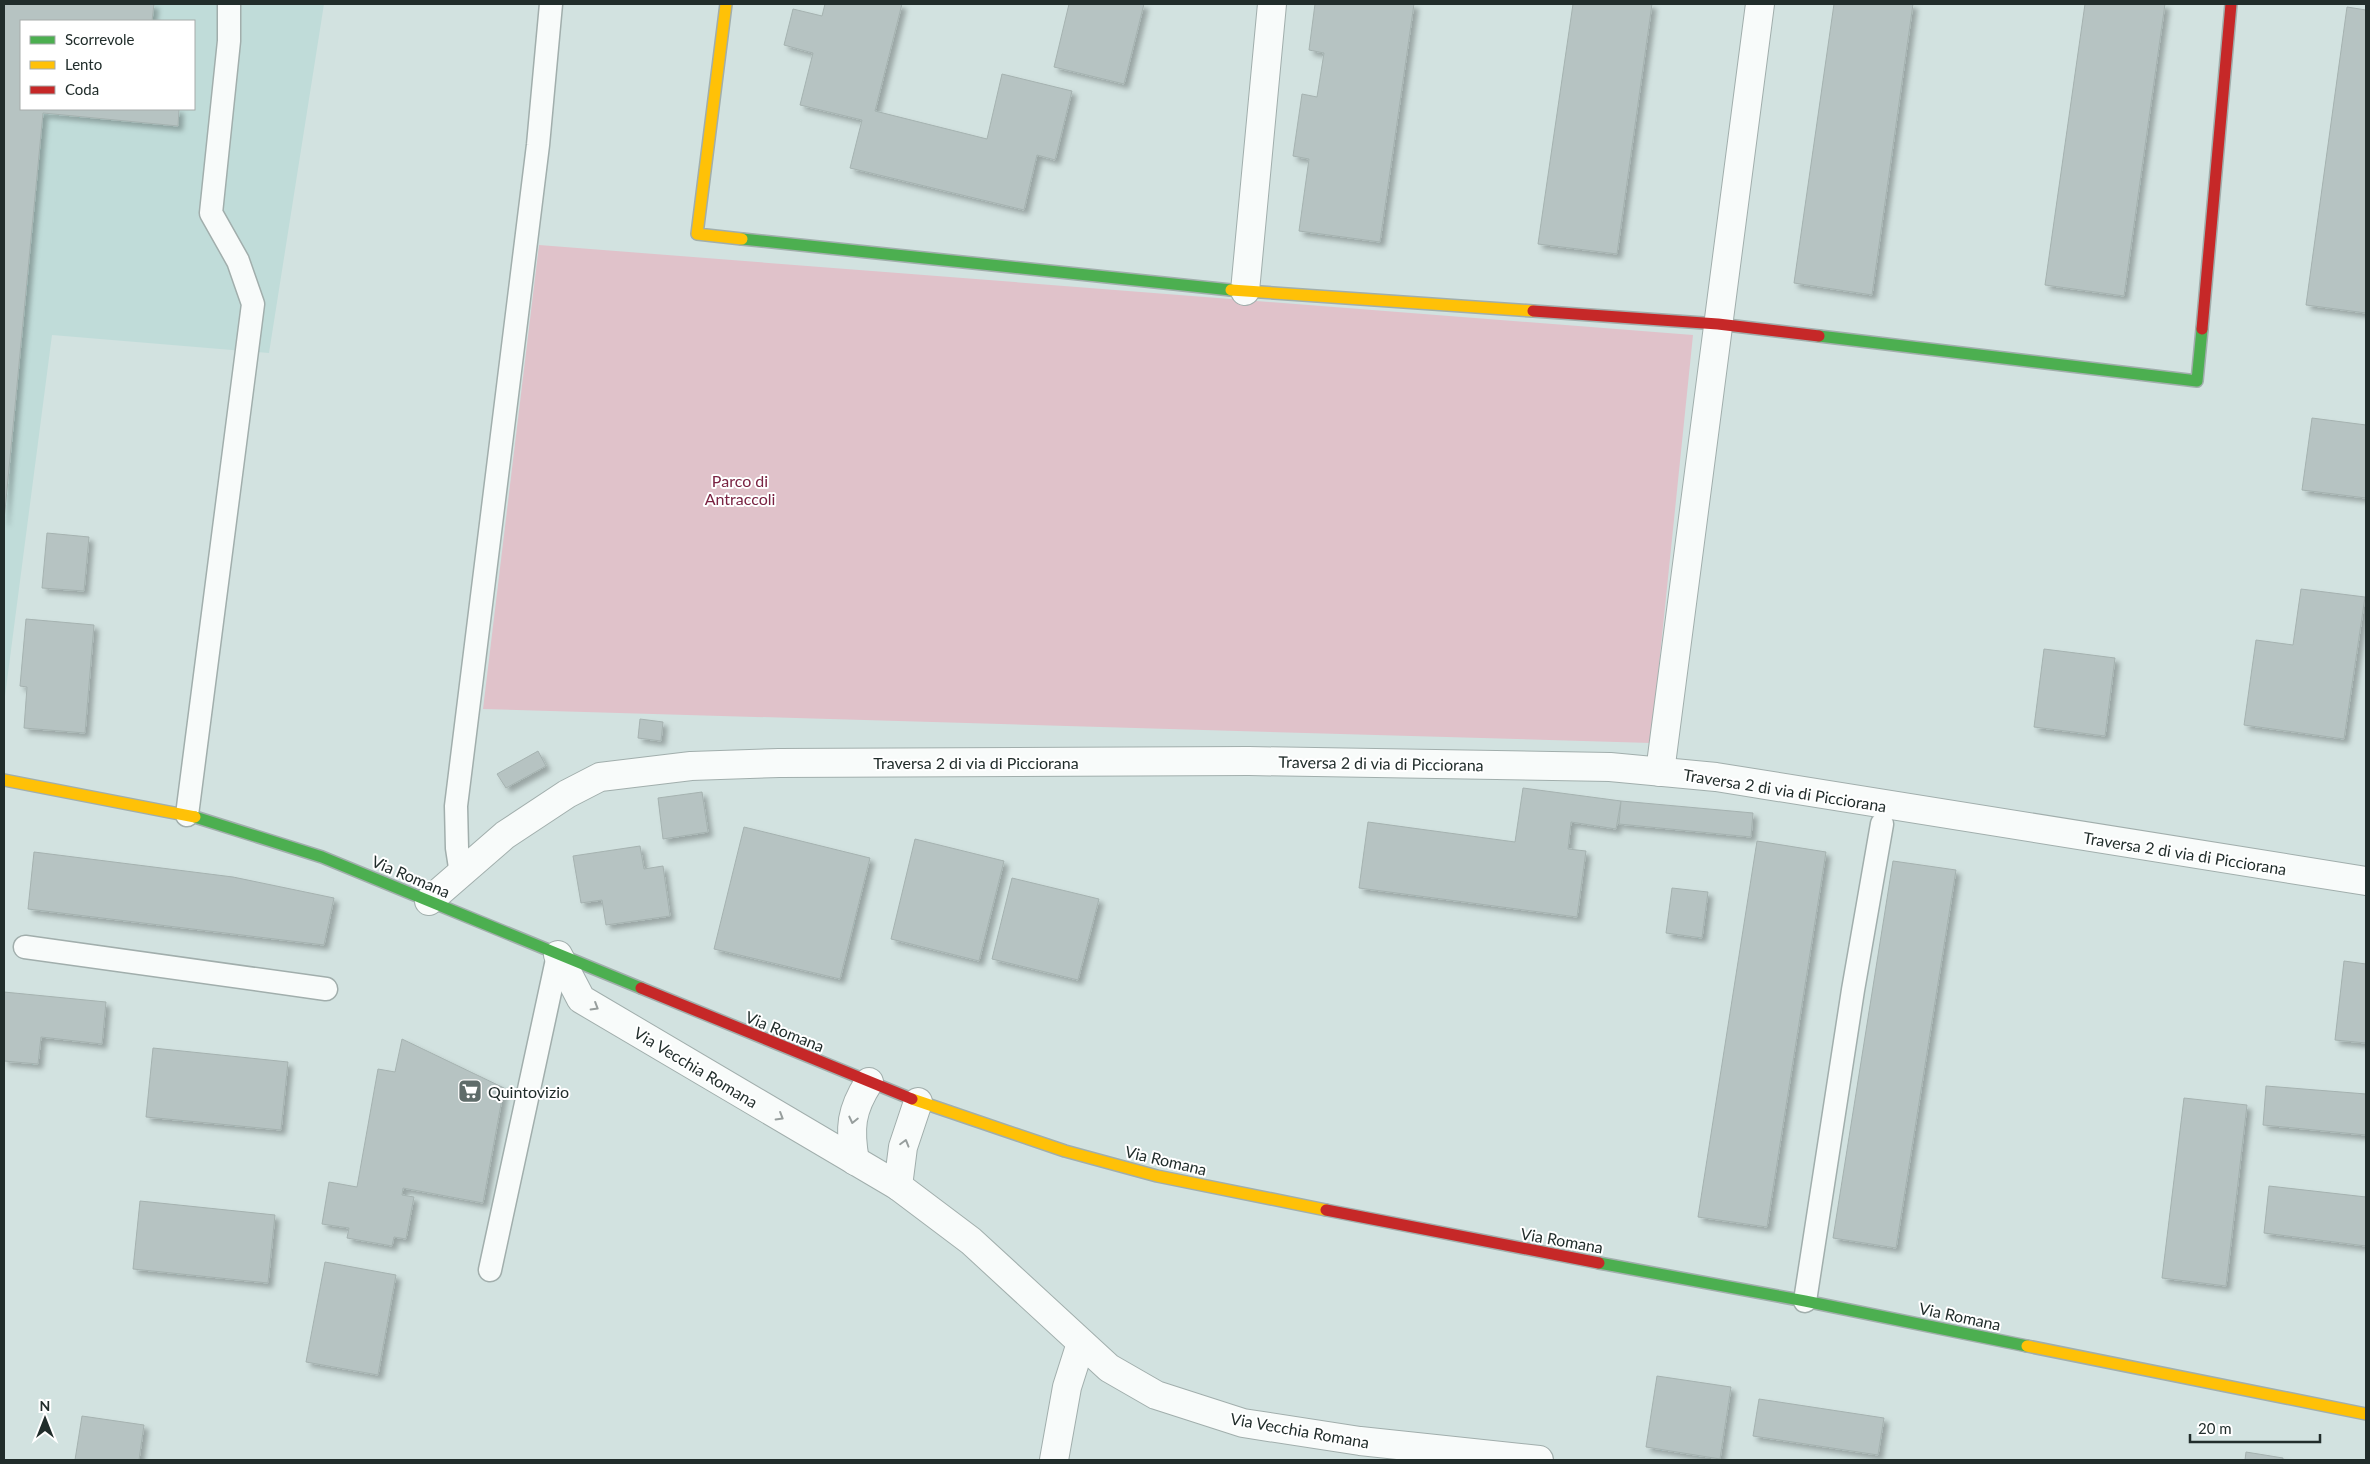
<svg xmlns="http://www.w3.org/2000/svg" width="2370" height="1464" font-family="Lato,sans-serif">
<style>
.built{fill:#c0dcd9;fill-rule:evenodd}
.green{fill:#e0c2ca}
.building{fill:#b6c3c2;stroke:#a5b2b0;filter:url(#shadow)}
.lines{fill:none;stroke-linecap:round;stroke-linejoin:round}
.lane-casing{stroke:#a1aeac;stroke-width:25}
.street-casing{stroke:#a1aeac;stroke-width:30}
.fast-casing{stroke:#a1aeac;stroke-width:14}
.slow-casing{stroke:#a1aeac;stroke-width:14}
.jam-casing{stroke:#a1aeac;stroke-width:14}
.lane{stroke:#f8fbfa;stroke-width:22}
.street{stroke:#f8fbfa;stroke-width:28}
.fast{stroke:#4caf50;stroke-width:11}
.slow{stroke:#ffc107;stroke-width:11}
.jam{stroke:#c62828;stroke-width:11}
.oneway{stroke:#979e9d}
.labels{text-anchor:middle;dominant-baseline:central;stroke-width:4;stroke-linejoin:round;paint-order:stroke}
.park-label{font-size:16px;fill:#792342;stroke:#fff}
.street-label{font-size:16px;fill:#212d2b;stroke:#fff}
.poi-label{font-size:16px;fill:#212d2b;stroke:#fff;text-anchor:start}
</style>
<defs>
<filter id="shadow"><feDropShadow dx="4.5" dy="4.5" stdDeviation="2.5" flood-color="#0004"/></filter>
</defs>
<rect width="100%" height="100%" fill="#d2e2e0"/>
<path class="built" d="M4 4H324L269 353 52 335 4 704ZM21 21H194V109H21Z"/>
<polygon class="green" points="539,245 1693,335 1651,743 483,709"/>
<g class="building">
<polygon points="4,4 154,4 152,21 21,21 21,109 179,109 178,126 43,113 4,521"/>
<polygon points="825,4 902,4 875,111 987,139 1002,74 1072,91 1055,160 1037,155 1024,210 850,168 862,120 800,105 813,53 784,45 793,9 822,16"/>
<polygon points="1069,4 1144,4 1124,84 1054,67"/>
<polygon points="1315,4 1414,4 1380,242 1299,231 1309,159 1293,156 1302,94 1317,97 1324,53 1309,50"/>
<polygon points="1573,4 1652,4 1617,254 1538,244"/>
<polygon points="1834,4 1913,4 1872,295 1794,283"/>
<polygon points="2085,4 2165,4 2124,296 2045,285"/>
<polygon points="2347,7 2366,10 2366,313 2306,305"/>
<polygon points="2312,418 2366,425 2366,498 2302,490"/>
<polygon points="47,533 89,537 84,591 42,588"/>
<polygon points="2301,589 2365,597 2344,739 2244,725 2256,640 2293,645"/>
<polygon points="26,619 94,625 85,733 24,728 27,687 20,686"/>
<polygon points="2044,649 2115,658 2105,736 2034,727"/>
<polygon points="640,719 663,722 661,741 638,738"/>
<polygon points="538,751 546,766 506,788 497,774"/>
<polygon points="1523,788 1621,801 1616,829 1571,822 1568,849 1586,851 1577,917 1359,888 1368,822 1515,842"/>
<polygon points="702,792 708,832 663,839 658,798"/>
<polygon points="1621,801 1753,813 1751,837 1619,824"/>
<polygon points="744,827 870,858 840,979 714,949"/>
<polygon points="915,839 1004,861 979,961 891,939"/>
<polygon points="1757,841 1826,852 1767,1227 1698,1217"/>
<polygon points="640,846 644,869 663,866 670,916 606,925 602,900 581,903 573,856"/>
<polygon points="34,852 233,877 334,898 324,945 28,909"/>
<polygon points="1893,861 1956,870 1896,1248 1833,1238"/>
<polygon points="1012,878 1099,899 1078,980 992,959"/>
<polygon points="1672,888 1708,892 1702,938 1666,933"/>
<polygon points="2344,961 2366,964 2366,1043 2335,1040"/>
<polygon points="4,992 106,1002 102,1044 41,1037 38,1064 4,1061"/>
<polygon points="402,1039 504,1088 483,1203 403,1188 402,1195 414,1197 406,1239 394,1237 392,1246 347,1238 349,1228 322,1224 329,1182 357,1187 378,1069 395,1072"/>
<polygon points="153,1048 288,1062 281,1130 146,1117"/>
<polygon points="2266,1086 2366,1094 2366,1135 2263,1125"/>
<polygon points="2184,1098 2247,1105 2226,1286 2162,1278"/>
<polygon points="2269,1186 2366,1197 2366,1246 2264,1233"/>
<polygon points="140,1201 275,1215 268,1283 133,1269"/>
<polygon points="325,1262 396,1275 378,1375 306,1362"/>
<polygon points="1657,1376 1731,1387 1720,1459 1646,1447"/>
<polygon points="1759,1399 1884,1418 1878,1455 1753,1436"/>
<polygon points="82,1416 144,1425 139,1460 75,1460"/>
<polygon points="2246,1452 2283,1458 2283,1460 2245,1460"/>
</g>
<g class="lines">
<g class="lane-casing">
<g id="lane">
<polyline points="187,815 253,304 238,261 211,213 229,41 229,4"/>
<polyline points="461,874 457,848 456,806 538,145 551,4"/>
<polyline points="25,947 326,989"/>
<polyline points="490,1270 558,955"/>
<polyline points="1805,1301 1853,990 1882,824"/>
</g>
</g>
<g class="street-casing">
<g id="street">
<polyline points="1245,291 1272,4"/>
<polyline points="1660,772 1760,4"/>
<polyline points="429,901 505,835 567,794 600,777 691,766 779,763 1249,761 1610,767 1716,777 2366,881"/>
<polyline points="558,955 581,999 898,1186 971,1241 1109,1368 1156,1395 1243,1423 1360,1441 1539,1460"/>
<path d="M855 1161C849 1128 851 1110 869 1082"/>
<polyline points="898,1186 903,1147 918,1102"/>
<polyline points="1054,1460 1067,1387 1081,1343"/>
</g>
</g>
<g class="fast-casing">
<g id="fast">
<polyline points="742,239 1231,290"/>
<polyline points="1819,336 2197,381 2202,329"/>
<polyline points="195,817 322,857 641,988"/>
<polyline points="1599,1263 1805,1301 2027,1346"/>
</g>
</g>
<g class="slow-casing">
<g id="slow">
<polyline points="726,4 697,234 742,239"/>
<polyline points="1231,290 1533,311"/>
<polyline points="4,780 195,817"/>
<polyline points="912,1099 1065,1151 1157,1176 1326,1210"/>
<polyline points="2027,1346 2366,1414"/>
</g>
</g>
<g class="jam-casing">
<g id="jam">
<polyline points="1533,311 1718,324 1819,336"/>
<polyline points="2202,329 2231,4"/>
<polyline points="641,988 912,1099"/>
<polyline points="1326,1210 1599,1263"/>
</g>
</g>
<use href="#lane" class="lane"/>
<use href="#street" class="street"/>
<use href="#fast" class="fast"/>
<use href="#slow" class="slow"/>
<use href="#jam" class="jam"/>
</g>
<defs><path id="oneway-chevron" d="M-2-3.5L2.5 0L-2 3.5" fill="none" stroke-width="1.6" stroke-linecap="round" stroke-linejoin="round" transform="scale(1.25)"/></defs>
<g class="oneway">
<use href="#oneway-chevron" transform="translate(595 1007) rotate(31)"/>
<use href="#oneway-chevron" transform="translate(780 1117) rotate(31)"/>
<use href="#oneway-chevron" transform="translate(853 1120) rotate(103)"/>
<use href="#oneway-chevron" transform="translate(905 1143) rotate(-74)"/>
</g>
<defs>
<g id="supermarket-square" transform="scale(1.25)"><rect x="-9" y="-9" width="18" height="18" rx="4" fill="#5f6c6a" stroke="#fff"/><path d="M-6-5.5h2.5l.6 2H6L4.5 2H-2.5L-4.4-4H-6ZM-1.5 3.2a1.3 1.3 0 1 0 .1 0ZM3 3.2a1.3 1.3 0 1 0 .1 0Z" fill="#fff"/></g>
</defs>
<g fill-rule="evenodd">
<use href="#supermarket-square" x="470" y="1091"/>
</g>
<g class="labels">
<g class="park-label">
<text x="740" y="480">Parco di<tspan x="740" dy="18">Antraccoli</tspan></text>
</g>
<g class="street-label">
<text x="976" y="762">Traversa 2 di via di Picciorana</text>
<text transform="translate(1381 763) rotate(1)">Traversa 2 di via di Picciorana</text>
<text transform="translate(1785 790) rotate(9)">Traversa 2 di via di Picciorana</text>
<text transform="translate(2185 853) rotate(9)">Traversa 2 di via di Picciorana</text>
<text transform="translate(411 876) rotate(23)">Via Romana</text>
<text transform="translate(785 1031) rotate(22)">Via Romana</text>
<text transform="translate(696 1067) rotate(31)">Via Vecchia Romana</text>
<text transform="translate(1166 1160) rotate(13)">Via Romana</text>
<text transform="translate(1562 1240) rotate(10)">Via Romana</text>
<text transform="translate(1960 1316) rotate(12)">Via Romana</text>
<text transform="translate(1300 1430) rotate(10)">Via Vecchia Romana</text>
</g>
<g class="poi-label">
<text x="488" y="1091">Quintovizio</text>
</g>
</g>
<rect width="2370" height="1464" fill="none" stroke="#212d2b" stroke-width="10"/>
<rect x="20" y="20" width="175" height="90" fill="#ffffff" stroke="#a6abaa"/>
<rect x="30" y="36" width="25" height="8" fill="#4caf50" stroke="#a6abaa"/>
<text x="65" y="45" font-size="15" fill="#212d2b">Scorrevole</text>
<rect x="30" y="61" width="25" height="8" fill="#ffc107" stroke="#a6abaa"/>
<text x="65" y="70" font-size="15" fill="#212d2b">Lento</text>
<rect x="30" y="86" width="25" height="8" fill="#c62828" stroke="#a6abaa"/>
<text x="65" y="95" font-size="15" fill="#212d2b">Coda</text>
<g transform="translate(45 1419)" stroke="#ffffff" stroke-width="4" paint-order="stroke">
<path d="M0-4L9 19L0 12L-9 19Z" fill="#212d2b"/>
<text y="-8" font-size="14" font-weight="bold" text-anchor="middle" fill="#212d2b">N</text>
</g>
<path d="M2190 1434v8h130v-8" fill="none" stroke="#212d2b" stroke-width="2.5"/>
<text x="2198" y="1434" font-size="15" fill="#212d2b" stroke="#ffffff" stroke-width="4" paint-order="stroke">20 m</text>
</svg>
